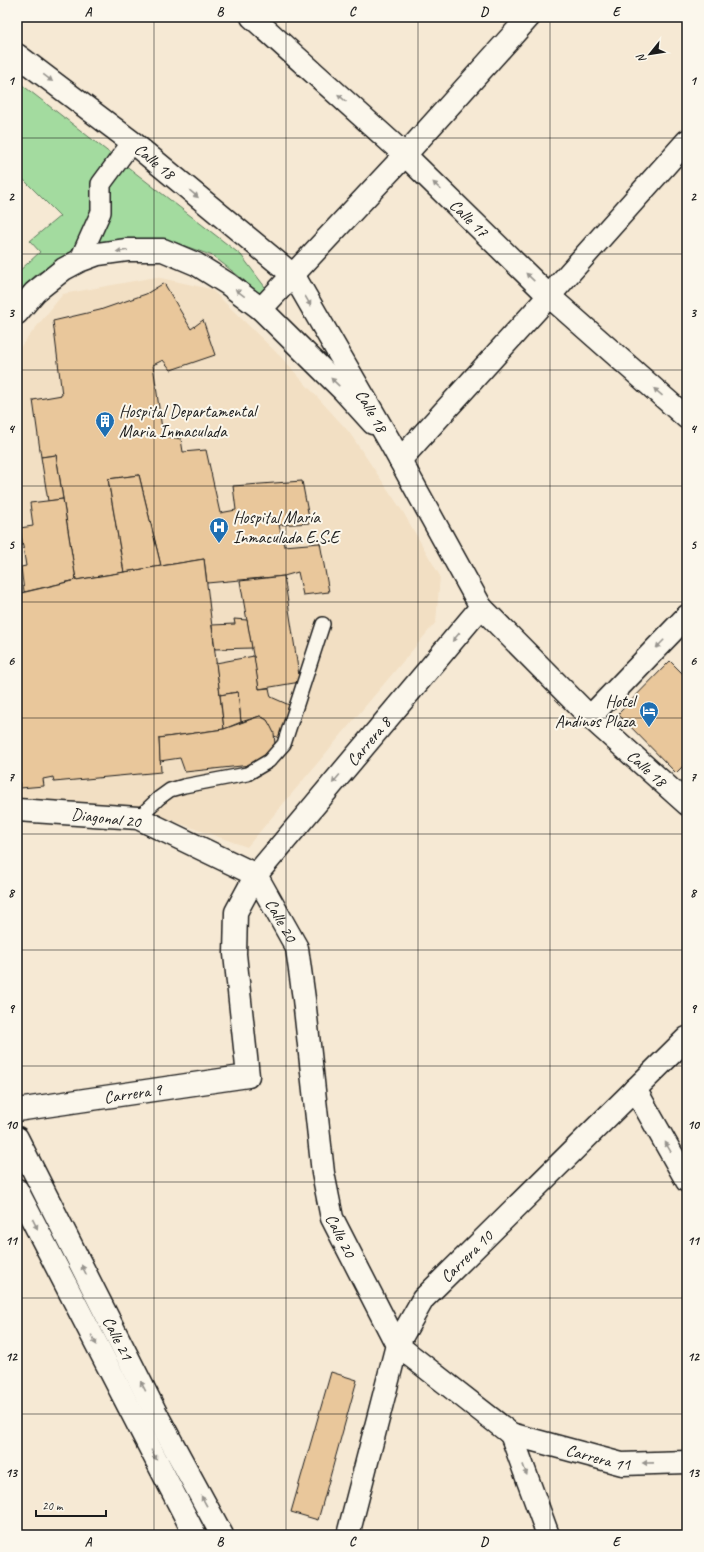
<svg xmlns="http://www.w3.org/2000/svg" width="704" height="1552" font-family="Caveat,sans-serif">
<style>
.built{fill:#f2dfc3}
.green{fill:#a3db9f;stroke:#607c5e}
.building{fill:#e9c79b;stroke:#1c1c1c}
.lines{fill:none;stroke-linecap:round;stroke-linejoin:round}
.service-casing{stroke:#1c1c1c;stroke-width:16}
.pedestrian-casing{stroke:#1c1c1c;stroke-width:22}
.minor-casing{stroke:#1c1c1c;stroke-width:25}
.tertiary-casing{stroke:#1c1c1c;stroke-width:25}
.secondary-casing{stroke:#1c1c1c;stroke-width:25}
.primary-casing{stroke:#1c1c1c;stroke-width:25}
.service{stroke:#fbf7ec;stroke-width:13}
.pedestrian{stroke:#fbf7ec;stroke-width:19}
.minor{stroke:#fbf7ec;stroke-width:22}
.tertiary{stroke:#fbf7ec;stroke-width:22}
.secondary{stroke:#fbf7ec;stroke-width:22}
.primary{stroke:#fbf7ec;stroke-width:22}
.oneway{fill:#97948e}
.grid{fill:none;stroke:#1c1c1c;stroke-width:1;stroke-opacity:0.55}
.labels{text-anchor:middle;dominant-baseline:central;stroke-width:4;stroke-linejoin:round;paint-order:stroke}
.street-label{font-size:17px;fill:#1c1c1c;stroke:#fbf7ec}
.poi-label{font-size:17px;fill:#1c1c1c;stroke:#fbf7ec;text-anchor:start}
.neatline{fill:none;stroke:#1c1c1c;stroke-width:1.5}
.grid-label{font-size:13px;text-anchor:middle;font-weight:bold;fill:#1c1c1c}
</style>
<rect width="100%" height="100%" fill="#f6e9d4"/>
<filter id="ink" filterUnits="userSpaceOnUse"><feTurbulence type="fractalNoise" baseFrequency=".025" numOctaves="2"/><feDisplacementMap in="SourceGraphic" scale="8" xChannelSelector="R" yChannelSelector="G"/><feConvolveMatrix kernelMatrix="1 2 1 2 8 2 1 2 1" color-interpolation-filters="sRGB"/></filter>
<g filter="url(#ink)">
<polygon class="built" points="156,277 211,289 279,355 349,432 403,512 440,576 436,622 247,847 145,811 17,799 17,351 63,294"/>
<polygon class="green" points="17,81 241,255 265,287 267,308 245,281 213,256 174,242 128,240 69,259 38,273 17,293 17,273 40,252 30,241 60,216 17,173"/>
<g class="building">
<polygon points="164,283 191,329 203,320 215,355 171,370 163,360 153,365 163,436 181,439 183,452 206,450 220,513 236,510 233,486 302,481 310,523 279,525 284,546 320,543 329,592 303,595 298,572 284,576 207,583 204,559 161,566 139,475 108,479 124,572 76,580 56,455 41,457 33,400 62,395 53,321 100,310 146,294"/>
<polygon points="56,455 63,499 48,501 41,457"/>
<polygon points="139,475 161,566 124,572 108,479"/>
<polygon points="63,499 76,580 24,592 21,567 26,566 20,528 33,526 30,503"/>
<polygon points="204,559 224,729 159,738 161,772 54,782 53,777 43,779 44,786 20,788 17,755 17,594 76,580"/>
<polygon points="284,576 300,682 259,689 240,581"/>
<polygon points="234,619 247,620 252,648 215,649 212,625 235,624"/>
<polygon points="254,656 259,689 269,688 271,697 296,708 285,740 274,736 267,720 260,716 241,722 238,692 220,695 216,663"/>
<polygon points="670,661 687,678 687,762 676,773 618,714"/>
<polygon points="238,692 241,722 224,729 220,695"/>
<polygon points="260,716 267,720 270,725 274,733 275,745 260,764 185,772 180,758 160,761 159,738 224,729"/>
<polygon points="331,1372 357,1380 318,1520 291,1512"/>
</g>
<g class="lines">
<g class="service-casing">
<polyline id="service" points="138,818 159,798 170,790 184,786 247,774 269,761 284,744 323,624"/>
</g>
<g class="pedestrian-casing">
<polyline id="pedestrian" points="79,261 101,212 101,184 132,142"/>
</g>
<g class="minor-casing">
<g id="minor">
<polyline points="261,309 405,155 529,17"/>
<polyline points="590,717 687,616"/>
<path id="s1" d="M17 1110 248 1076 235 954 236 912 256 875 481 607"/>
</g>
</g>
<g class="tertiary-casing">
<g id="tertiary">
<polyline points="17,313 35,292 64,269 79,261 98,254 127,250 163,250 196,264 228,284 261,309 344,391 373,423"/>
<polyline points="400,460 549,296 687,141"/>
<polyline points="635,1089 687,1181"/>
<polyline points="511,1434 548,1535"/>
<path id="s2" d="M348 1535 397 1345 423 1299 687 1038"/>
</g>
</g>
<g class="secondary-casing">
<g id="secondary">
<path id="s3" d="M252 17 405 155 549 296 687 418"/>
<path id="s4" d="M17 55 132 142 294 276 390 442 481 607 590 717 687 804"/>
<path id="s5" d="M17 810 138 818 256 875 297 948 304 999 323 1173 332 1218 397 1345 511 1434 622 1464 687 1462"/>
</g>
</g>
<g class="primary-casing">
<g id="primary">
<path id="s6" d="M17 1138 159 1419 222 1535"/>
<polyline points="17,1190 195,1535"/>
</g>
</g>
<use href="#service" class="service"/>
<use href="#pedestrian" class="pedestrian"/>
<use href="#minor" class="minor"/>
<use href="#tertiary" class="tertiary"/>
<use href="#secondary" class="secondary"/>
<use href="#primary" class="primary"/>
</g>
<defs><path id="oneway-solid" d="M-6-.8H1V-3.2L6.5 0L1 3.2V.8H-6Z"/></defs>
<g class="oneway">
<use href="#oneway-solid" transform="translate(48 78) rotate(37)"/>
<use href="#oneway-solid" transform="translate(342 98) rotate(-138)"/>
<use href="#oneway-solid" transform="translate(437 186) rotate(-136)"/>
<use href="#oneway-solid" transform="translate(194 194) rotate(40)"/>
<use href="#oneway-solid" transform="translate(122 251) rotate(173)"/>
<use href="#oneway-solid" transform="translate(530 277) rotate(-136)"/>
<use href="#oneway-solid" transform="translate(240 293) rotate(-143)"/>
<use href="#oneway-solid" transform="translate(308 301) rotate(60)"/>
<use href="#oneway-solid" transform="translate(335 382) rotate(-136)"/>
<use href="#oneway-solid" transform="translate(658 392) rotate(-139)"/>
<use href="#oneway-solid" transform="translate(456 637) rotate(130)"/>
<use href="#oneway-solid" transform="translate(660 644) rotate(134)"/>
<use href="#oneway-solid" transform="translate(336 779) rotate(130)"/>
<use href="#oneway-solid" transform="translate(668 1147) rotate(-120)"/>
<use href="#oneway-solid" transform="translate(35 1224) rotate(63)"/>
<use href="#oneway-solid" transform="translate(84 1270) rotate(-117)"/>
<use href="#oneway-solid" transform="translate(94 1340) rotate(62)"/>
<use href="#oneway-solid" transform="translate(143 1386) rotate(-117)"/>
<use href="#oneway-solid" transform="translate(154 1455) rotate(62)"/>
<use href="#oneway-solid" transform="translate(648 1463) rotate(179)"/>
<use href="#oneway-solid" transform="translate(525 1470) rotate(70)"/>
<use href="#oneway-solid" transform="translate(204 1501) rotate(-119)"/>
</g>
</g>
<path class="grid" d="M154 17V1535M286 17V1535M418 17V1535M550 17V1535M17 138H687M17 254H687M17 370H687M17 486H687M17 602H687M17 718H687M17 834H687M17 950H687M17 1066H687M17 1182H687M17 1298H687M17 1414H687"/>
<defs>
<g id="building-pin" transform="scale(1)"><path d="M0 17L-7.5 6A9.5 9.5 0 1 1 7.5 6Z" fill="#1f6fb2" stroke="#fbf7ec"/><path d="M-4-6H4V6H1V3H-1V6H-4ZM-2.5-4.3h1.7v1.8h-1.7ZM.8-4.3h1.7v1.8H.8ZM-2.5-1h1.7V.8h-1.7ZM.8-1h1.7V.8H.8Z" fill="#fff"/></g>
<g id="hospital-pin" transform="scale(1)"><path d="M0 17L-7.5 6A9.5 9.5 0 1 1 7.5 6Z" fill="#1f6fb2" stroke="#fbf7ec"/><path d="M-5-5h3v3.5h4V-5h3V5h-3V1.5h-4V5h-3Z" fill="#fff"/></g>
<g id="hotel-pin" transform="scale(1)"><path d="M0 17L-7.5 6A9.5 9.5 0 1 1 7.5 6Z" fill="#1f6fb2" stroke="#fbf7ec"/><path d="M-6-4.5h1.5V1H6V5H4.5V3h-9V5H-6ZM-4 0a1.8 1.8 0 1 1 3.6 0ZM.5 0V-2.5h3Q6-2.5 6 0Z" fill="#fff"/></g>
</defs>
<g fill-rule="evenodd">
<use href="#building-pin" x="105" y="421"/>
<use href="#hospital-pin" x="219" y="527"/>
<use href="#hotel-pin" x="649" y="711"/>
</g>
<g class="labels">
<g class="street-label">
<text stroke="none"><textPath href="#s4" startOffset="174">Calle 18</textPath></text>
<text stroke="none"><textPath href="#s3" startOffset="296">Calle 17</textPath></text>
<text stroke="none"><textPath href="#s4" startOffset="510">Calle 18</textPath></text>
<text stroke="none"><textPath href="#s1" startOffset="615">Carrera 8</textPath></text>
<text stroke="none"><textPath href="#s4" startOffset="966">Calle 18</textPath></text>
<text transform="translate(106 818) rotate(7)">Diagonal 20</text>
<text stroke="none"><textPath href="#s5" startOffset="304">Calle 20</textPath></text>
<text stroke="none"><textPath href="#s1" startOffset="117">Carrera 9</textPath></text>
<text stroke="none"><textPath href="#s5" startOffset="628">Calle 20</textPath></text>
<text stroke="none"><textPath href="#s2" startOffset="310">Carrera 10</textPath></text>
<text stroke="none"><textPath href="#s6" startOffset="224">Calle 21</textPath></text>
<text stroke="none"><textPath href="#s5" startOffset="986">Carrera 11</textPath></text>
</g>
<g class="poi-label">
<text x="119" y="411">Hospital Departamental<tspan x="119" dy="20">Maria Inmaculada</tspan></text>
<text x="233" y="517">Hospital María<tspan x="233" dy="20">Inmaculada E.S.E</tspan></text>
<text x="635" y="701" text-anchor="end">Hotel<tspan x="635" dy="20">Andinos Plaza</tspan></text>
</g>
</g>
<rect width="704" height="1552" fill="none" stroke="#fbf7ec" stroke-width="44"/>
<g transform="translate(650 54) rotate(240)" stroke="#fbf7ec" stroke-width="3" paint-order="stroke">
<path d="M0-3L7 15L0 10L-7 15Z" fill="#1c1c1c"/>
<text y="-6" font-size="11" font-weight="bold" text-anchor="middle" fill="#1c1c1c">N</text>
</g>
<path d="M36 1510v6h70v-6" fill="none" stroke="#1c1c1c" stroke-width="2"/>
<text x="42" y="1510" font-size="12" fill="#1c1c1c" stroke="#fbf7ec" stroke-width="3" paint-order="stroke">20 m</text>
<rect x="22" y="22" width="660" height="1508" class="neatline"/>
<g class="grid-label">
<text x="88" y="16">A</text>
<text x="220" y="16">B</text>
<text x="352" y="16">C</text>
<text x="484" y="16">D</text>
<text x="616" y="16">E</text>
<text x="11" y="85">1</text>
<text x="693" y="85">1</text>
<text x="11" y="201">2</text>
<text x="693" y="201">2</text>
<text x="11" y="317">3</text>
<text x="693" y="317">3</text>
<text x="11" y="433">4</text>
<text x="693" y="433">4</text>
<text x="11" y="549">5</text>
<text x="693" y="549">5</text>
<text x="11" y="665">6</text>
<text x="693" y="665">6</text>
<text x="11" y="781">7</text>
<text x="693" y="781">7</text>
<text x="11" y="897">8</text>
<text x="693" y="897">8</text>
<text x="11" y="1013">9</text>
<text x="693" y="1013">9</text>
<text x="11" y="1129">10</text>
<text x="693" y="1129">10</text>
<text x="11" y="1245">11</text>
<text x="693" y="1245">11</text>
<text x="11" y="1361">12</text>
<text x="693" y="1361">12</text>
<text x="11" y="1477">13</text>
<text x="693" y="1477">13</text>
<text x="88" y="1546">A</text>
<text x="220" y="1546">B</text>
<text x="352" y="1546">C</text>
<text x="484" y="1546">D</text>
<text x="616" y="1546">E</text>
</g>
</svg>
